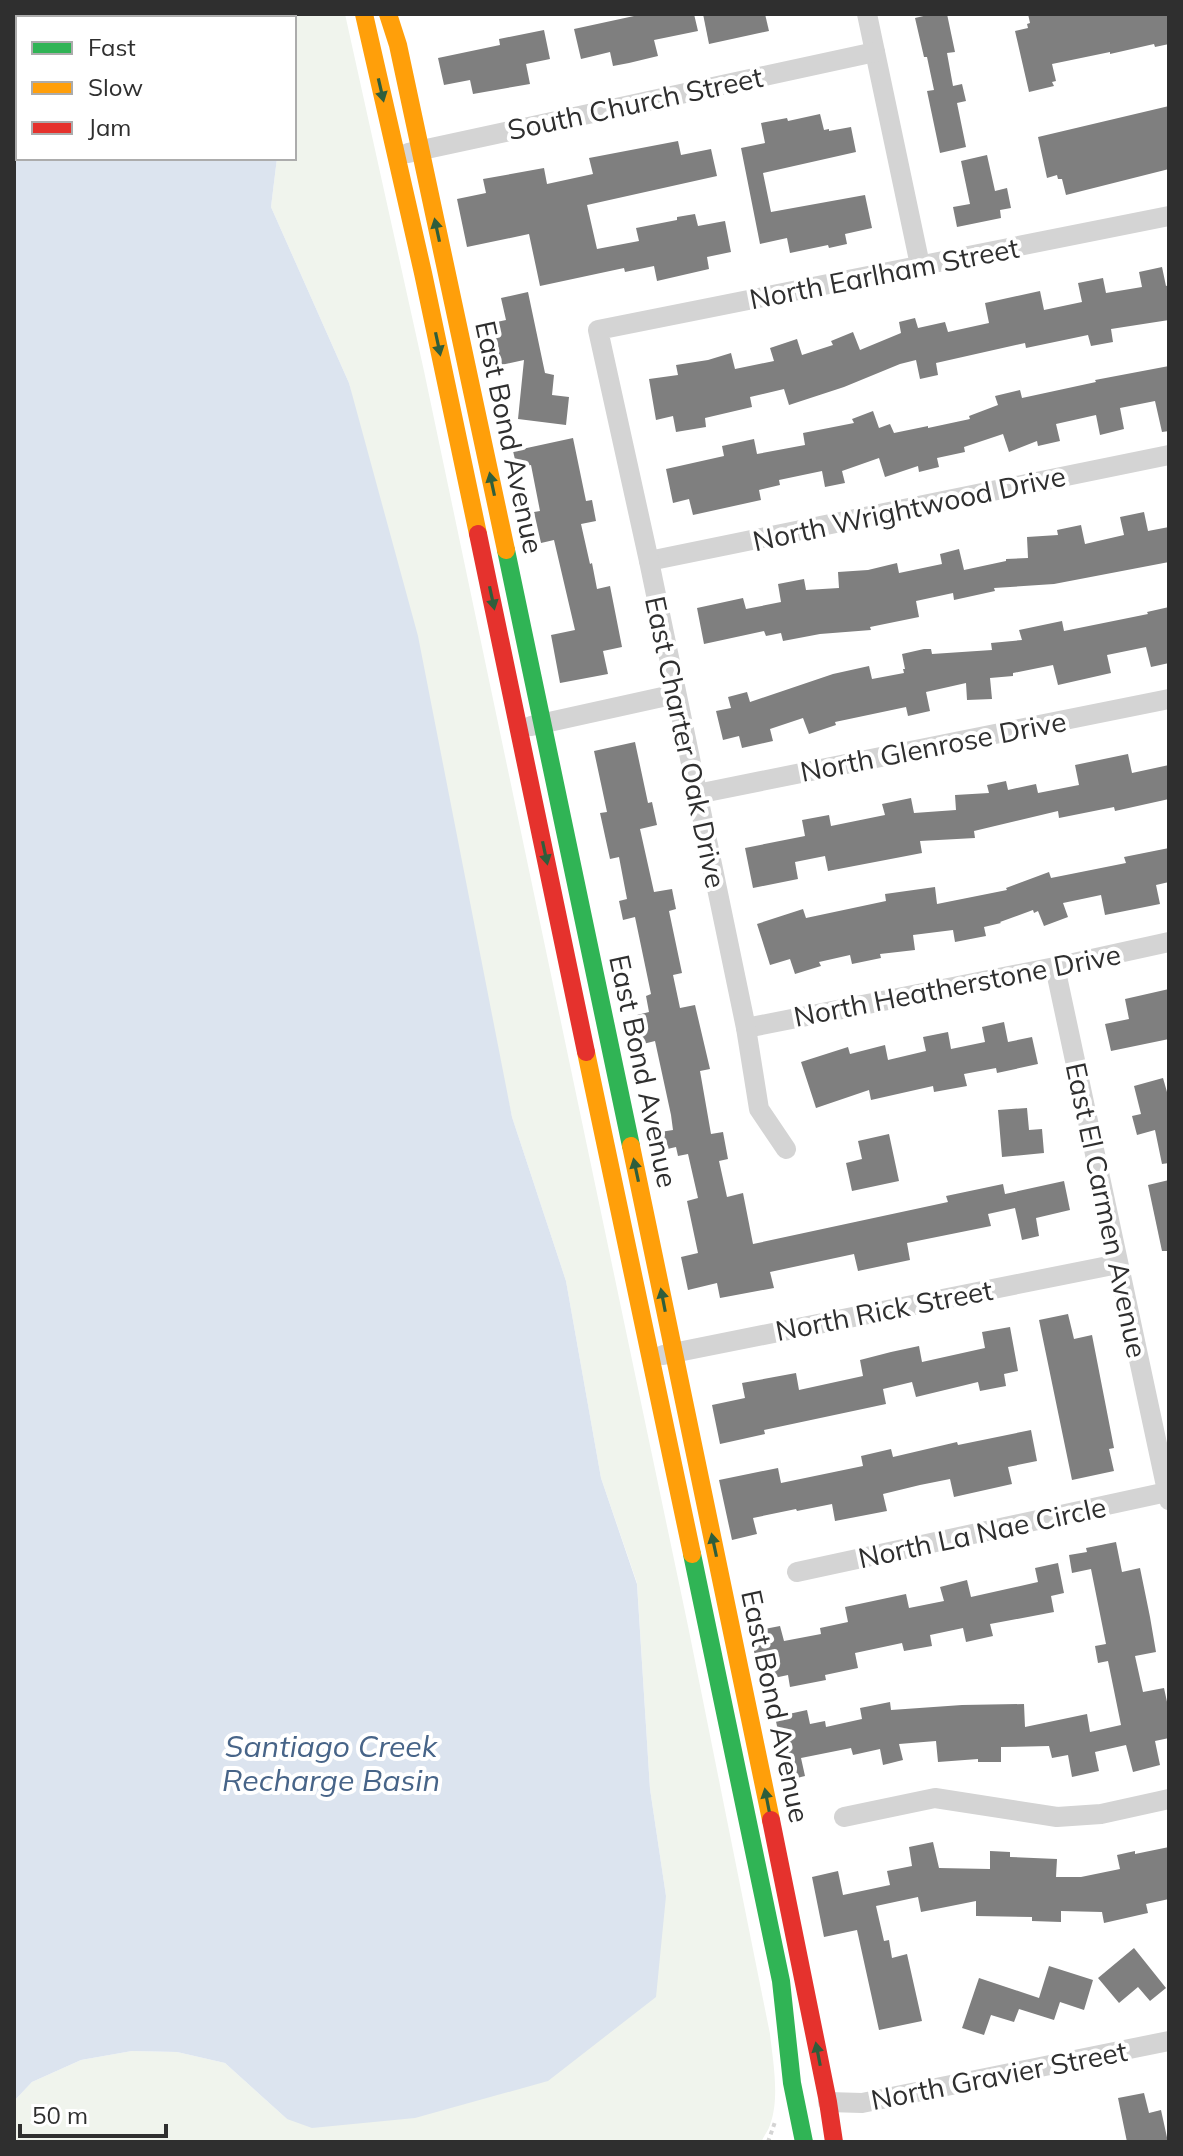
<svg xmlns="http://www.w3.org/2000/svg" width="1183" height="2156" font-family="Mulish,sans-serif">
<style>
.green{fill:#f0f4ed}
.water{fill:#dce4ef}
.building{fill:#7f7f7f}
.lines{fill:none;stroke-linecap:round;stroke-linejoin:round}
.path{stroke:#d4d4d4;stroke-width:4;stroke-dasharray:4 4;stroke-linecap:butt}
.street{stroke:#d4d4d4;stroke-width:20}
.fast{stroke:#30b455;stroke-width:18}
.slow{stroke:#ff9f0a;stroke-width:18}
.jam{stroke:#e5322d;stroke-width:18}
.oneway{fill:#2f5e3c}
.labels{text-anchor:middle;dominant-baseline:central;stroke-width:8;stroke-linejoin:round;paint-order:stroke}
.street-label{font-size:28px;fill:#2f2f2f;stroke:#fff}
.water-label{font-size:30px;font-style:italic;fill:#476488;stroke:#fff}
</style>
<rect width="100%" height="100%" fill="#fff"/>
<path class="green" d="M240 14H345L424 371 688 1626 770 2034C773 2062 780 2098 770 2125 768 2131 764 2136 761 2142H14V2101L32 2082 81 2060 132 2051 177 2052 225 2063 287 2119 666 1896 650 1789 637 1583 601 1478 566 1281 512 1117 349 383 271 207 277 158H294V18H241Z"/>
<polygon class="water" points="14,14 240,14 241,18 18,18 18,158 277,158 271,207 349,383 418,636 512,1117 566,1281 601,1478 637,1584 650,1789 666,1896 656,1997 548,2081 415,2118 312,2128 287,2119 225,2063 177,2052 132,2051 81,2060 32,2082 14,2101"/>
<g class="building">
<polygon points="634,14 694,14 698,31 654,40 658,56 629,63 613,66 610,52 581,59 574,29 634,16"/>
<polygon points="703,14 765,14 769,31 709,44"/>
<polygon points="932,14 947,14 955,52 947,53 953,86 962,84 966,101 957,103 966,147 940,153 927,91 934,90 927,57 924,57 915,18"/>
<polygon points="1028,14 1169,14 1169,44 1155,47 1154,44 1110,54 1110,52 1052,64 1056,81 1052,82 1054,86 1029,92 1015,31 1028,28 1027,24 1030,23"/>
<polygon points="544,30 550,59 526,64 530,84 473,94 470,80 444,85 438,58 500,45 499,39"/>
<polygon points="1169,106 1169,169 1066,195 1062,179 1058,179 1057,175 1047,178 1038,137"/>
<polygon points="820,114 824,130 829,129 829,131 851,127 856,152 763,173 771,212 865,195 872,228 845,234 847,244 829,248 828,245 790,253 787,238 760,244 741,148 765,143 761,123 787,118 788,121"/>
<polygon points="678,141 681,155 711,149 717,176 587,205 597,249 639,241 636,228 677,220 677,217 695,214 698,226 725,221 731,252 707,257 709,269 657,281 654,266 625,272 624,268 540,286 529,234 467,247 457,199 486,193 483,179 544,168 547,184 593,174 589,158"/>
<polygon points="987,155 995,191 1007,188 1011,208 1000,210 1001,218 957,227 953,207 970,204 961,161"/>
<polygon points="1162,267 1166,286 1169,285 1169,320 1111,329 1113,342 1091,346 1088,335 1026,348 1025,343 936,363 938,375 920,379 916,360 900,364 844,387 789,405 784,389 750,397 752,407 705,418 706,427 676,432 673,416 656,420 649,379 678,375 676,365 708,360 731,353 735,369 774,361 770,348 797,339 802,355 833,345 831,341 853,332 860,350 901,333 899,322 915,318 918,328 945,322 948,332 989,323 985,303 1040,291 1044,310 1082,302 1078,283 1103,278 1106,293 1142,287 1139,272"/>
<polygon points="528,292 545,373 554,375 552,395 569,397 566,425 518,419 524,360 501,365 492,323 506,320 501,298"/>
<polygon points="1169,366 1169,431 1162,432 1155,401 1120,408 1124,429 1100,435 1096,415 1056,424 1060,441 1038,446 1037,441 1009,452 1003,434 964,447 965,452 937,458 939,467 919,472 918,466 885,477 879,458 842,471 845,483 825,487 822,471 779,480 780,485 759,490 761,500 693,515 689,499 673,503 666,469 724,456 722,446 754,439 757,454 805,445 803,433 854,423 852,419 873,411 879,428 890,424 894,433 928,426 928,428 970,419 969,416 998,405 995,396 1020,390 1022,398 1096,382 1095,380"/>
<polygon points="573,438 586,501 592,500 596,521 581,524 590,564 592,563 597,589 610,586 622,647 603,651 608,674 560,683 551,635 575,630 554,540 541,543 534,512 540,511 531,465 517,468 513,451"/>
<polygon points="1144,512 1148,531 1169,527 1169,562 1054,584 994,588 995,591 954,600 953,593 916,601 919,617 870,627 871,630 820,634 783,641 781,633 766,636 764,631 704,644 697,608 743,598 746,609 781,602 778,584 804,579 806,590 839,588 838,572 868,570 897,563 899,573 942,564 940,554 959,549 964,570 1006,561 1006,559 1028,558 1027,537 1058,535 1057,530 1081,525 1085,544 1124,535 1120,517"/>
<polygon points="1169,607 1169,663 1151,667 1146,647 1107,655 1111,673 1058,685 1053,665 1013,673 1013,676 990,678 992,699 967,700 966,683 926,692 930,711 908,716 906,707 835,722 836,725 809,734 803,718 770,729 773,741 742,748 739,736 723,740 716,711 731,708 728,697 747,692 750,702 833,674 869,666 872,679 904,673 903,669 905,669 902,654 924,649 931,649 932,654 992,650 991,643 1022,640 1019,630 1062,621 1064,631 1148,614 1147,612"/>
<polygon points="635,742 648,803 652,802 657,825 640,829 654,892 672,889 676,909 669,911 682,973 673,975 680,1008 695,1005 710,1069 700,1071 711,1134 723,1132 728,1159 719,1161 727,1197 743,1193 753,1244 948,1202 946,1196 1003,1184 1005,1194 1064,1181 1070,1210 1036,1218 1039,1236 1022,1240 1015,1208 988,1214 991,1226 907,1243 910,1260 858,1271 854,1254 770,1272 774,1288 720,1298 717,1283 688,1290 681,1257 698,1253 687,1201 698,1198 688,1154 678,1156 676,1147 663,1150 660,1132 673,1130 671,1115 655,1041 643,1044 637,1015 649,1012 646,996 651,994 635,917 623,920 619,901 627,899 619,857 610,859 600,813 607,812 594,751"/>
<polygon points="1128,754 1132,773 1169,765 1169,799 1115,811 1114,807 1059,818 1058,811 974,831 975,838 920,841 922,853 828,871 825,856 795,862 798,879 753,888 745,848 805,836 802,820 829,815 831,826 885,815 882,804 911,798 914,813 956,810 955,795 989,793 987,785 1006,781 1008,790 1036,784 1038,793 1079,785 1075,765"/>
<polygon points="1169,848 1169,882 1156,885 1160,904 1105,915 1101,895 1063,903 1068,917 1044,926 1038,911 1034,913 1033,910 1000,922 1001,923 984,927 986,936 955,942 953,930 913,935 915,950 880,954 881,958 852,964 850,955 819,962 821,966 795,974 790,959 770,965 757,924 803,909 806,918 886,901 885,894 935,887 937,904 1007,890 1006,888 1049,872 1051,878 1126,863 1124,857"/>
<polygon points="1169,989 1169,1039 1111,1051 1105,1024 1129,1019 1125,999"/>
<polygon points="1004,1022 1008,1042 1032,1037 1038,1064 997,1073 996,1068 964,1074 967,1086 934,1092 933,1086 871,1100 869,1090 816,1108 801,1062 848,1047 850,1054 885,1045 888,1060 926,1051 923,1037 948,1032 951,1049 985,1042 982,1027"/>
<polygon points="1163,1078 1169,1099 1169,1163 1162,1164 1155,1130 1137,1135 1132,1116 1141,1114 1134,1086"/>
<polygon points="1027,1108 1029,1130 1042,1129 1044,1153 1002,1157 998,1110"/>
<polygon points="889,1134 899,1181 852,1191 846,1163 862,1159 858,1141"/>
<polygon points="1169,1180 1169,1251 1162,1251 1148,1185"/>
<polygon points="1068,1314 1074,1339 1092,1335 1114,1448 1109,1449 1114,1471 1072,1480 1039,1320"/>
<polygon points="1010,1327 1018,1371 1004,1374 1006,1386 980,1391 978,1382 916,1397 912,1382 883,1389 886,1404 764,1430 765,1434 720,1444 712,1405 745,1398 742,1383 796,1373 799,1390 863,1376 860,1360 891,1352 919,1346 922,1362 985,1348 982,1332"/>
<polygon points="1031,1430 1037,1461 1008,1467 1012,1484 954,1497 950,1479 920,1485 883,1494 887,1511 835,1521 832,1504 797,1511 796,1509 753,1518 757,1534 732,1540 719,1480 778,1468 781,1483 863,1466 861,1456 891,1449 893,1457 957,1442 958,1445"/>
<polygon points="1116,1542 1122,1572 1140,1568 1150,1617 1156,1652 1135,1656 1143,1692 1164,1688 1169,1711 1169,1738 1155,1741 1160,1765 1133,1772 1126,1745 1095,1752 1099,1771 1072,1777 1068,1755 1052,1758 1049,1746 1001,1747 1001,1762 978,1762 978,1759 938,1762 936,1741 899,1744 903,1760 883,1765 880,1749 853,1755 851,1748 801,1758 805,1776 789,1780 775,1717 807,1710 810,1724 825,1721 826,1727 862,1719 860,1708 890,1702 891,1710 962,1705 1024,1704 1025,1727 1087,1714 1090,1732 1121,1725 1108,1661 1098,1663 1095,1646 1106,1644 1091,1569 1072,1573 1069,1555 1087,1552 1086,1548"/>
<polygon points="1058,1563 1064,1593 1051,1596 1054,1612 990,1624 993,1636 966,1642 963,1628 930,1635 932,1646 904,1651 902,1643 855,1653 858,1668 825,1675 826,1680 790,1687 788,1675 774,1678 770,1653 755,1656 750,1632 780,1626 784,1641 821,1634 820,1628 848,1622 845,1607 906,1594 909,1608 944,1601 940,1587 967,1580 971,1597 1038,1582 1035,1568"/>
<polygon points="933,1842 939,1868 990,1869 990,1851 1010,1852 1010,1857 1057,1859 1056,1877 1081,1877 1120,1869 1117,1855 1135,1851 1135,1854 1169,1847 1169,1899 1146,1904 1148,1913 1104,1923 1102,1912 1061,1911 1061,1922 1032,1921 1032,1917 976,1916 976,1901 921,1912 918,1897 876,1906 884,1941 889,1940 892,1958 907,1954 922,2021 879,2030 857,1930 824,1937 812,1877 838,1871 843,1895 890,1885 887,1871 912,1866 909,1847"/>
<polygon points="1134,1948 1166,1988 1150,2001 1138,1987 1119,2003 1098,1978"/>
<polygon points="1049,1966 1093,1980 1084,2010 1060,2002 1054,2020 1019,2009 1014,2022 991,2015 984,2035 962,2028 979,1978 1039,1998"/>
<polygon points="1144,2093 1149,2113 1161,2110 1168,2142 1127,2142 1118,2098"/>
</g>
<g class="lines">
<polyline class="path" points="768,2142 775,2122"/>
<g class="street">
<polyline points="867,14 920,265"/>
<polyline points="408,153 875,52"/>
<polyline points="649,561 1169,455"/>
<polyline points="531,726 676,694"/>
<polyline points="697,794 1169,699"/>
<polyline points="1055,967 1169,1500"/>
<polyline points="746,1028 1055,967 1169,942"/>
<polyline points="786,1149 759,1109 746,1028 649,561 598,330 1169,216"/>
<polyline points="663,1355 1118,1264"/>
<polyline points="797,1572 1167,1492"/>
<polyline points="844,1817 935,1798 1057,1817 1101,1814 1169,1799"/>
<polyline points="828,2102 862,2103 1169,2041"/>
</g>
<g class="fast">
<polyline points="506,550 631,1146"/>
<polyline points="692,1554 781,1981 792,2083 804,2142"/>
</g>
<g class="slow">
<polyline points="364,14 423,273 478,534"/>
<polyline points="388,14 398,45 506,550"/>
<polyline points="586,1052 692,1554"/>
<polyline points="631,1146 771,1820"/>
</g>
<g class="jam">
<polyline points="478,534 586,1052"/>
<polyline points="771,1820 828,2102 834,2142"/>
</g>
</g>
<defs><path id="oneway-solid" d="M-6-.8H1V-3.2L6.5 0L1 3.2V.8H-6Z" transform="scale(2)"/></defs>
<g class="oneway">
<use href="#oneway-solid" transform="translate(381 90) rotate(77)"/>
<use href="#oneway-solid" transform="translate(437 230) rotate(-102)"/>
<use href="#oneway-solid" transform="translate(438 344) rotate(78)"/>
<use href="#oneway-solid" transform="translate(492 484) rotate(-102)"/>
<use href="#oneway-solid" transform="translate(492 598) rotate(78)"/>
<use href="#oneway-solid" transform="translate(545 853) rotate(78)"/>
<use href="#oneway-solid" transform="translate(636 1170) rotate(-102)"/>
<use href="#oneway-solid" transform="translate(663 1300) rotate(-101)"/>
<use href="#oneway-solid" transform="translate(714 1545) rotate(-102)"/>
<use href="#oneway-solid" transform="translate(767 1800) rotate(-101)"/>
<use href="#oneway-solid" transform="translate(818 2054) rotate(-101)"/>
</g>
<g class="labels">
<g class="street-label">
<text transform="translate(635 103) rotate(-12)">South Church Street</text>
<text transform="translate(884 273) rotate(-11)">North Earlham Street</text>
<text transform="translate(510 437) rotate(78)">East Bond Avenue</text>
<text transform="translate(909 508) rotate(-12)">North Wrightwood Drive</text>
<text transform="translate(686 742) rotate(78)">East Charter Oak Drive</text>
<text transform="translate(933 746) rotate(-11)">North Glenrose Drive</text>
<text transform="translate(957 985) rotate(-11)">North Heatherstone Drive</text>
<text transform="translate(644 1071) rotate(78)">East Bond Avenue</text>
<text transform="translate(1107 1210) rotate(78)">East El Carmen Avenue</text>
<text transform="translate(884 1310) rotate(-11)">North Rick Street</text>
<text transform="translate(982 1532) rotate(-12)">North La Nae Circle</text>
<text transform="translate(776 1706) rotate(78)">East Bond Avenue</text>
<text transform="translate(999 2075) rotate(-11)">North Gravier Street</text>
</g>
<g class="water-label">
<text x="331" y="1746">Santiago Creek<tspan x="331" dy="34">Recharge Basin</tspan></text>
</g>
</g>
<rect width="1183" height="2156" fill="none" stroke="#2f2f2f" stroke-width="32"/>
<rect x="16" y="16" width="280" height="144" fill="#ffffff" stroke="#acacac" stroke-width="2"/>
<rect x="32" y="42" width="40" height="12" fill="#30b455" stroke="#acacac" stroke-width="2"/>
<text x="88" y="56" font-size="24" fill="#2f2f2f">Fast</text>
<rect x="32" y="82" width="40" height="12" fill="#ff9f0a" stroke="#acacac" stroke-width="2"/>
<text x="88" y="96" font-size="24" fill="#2f2f2f">Slow</text>
<rect x="32" y="122" width="40" height="12" fill="#e5322d" stroke="#acacac" stroke-width="2"/>
<text x="88" y="136" font-size="24" fill="#2f2f2f">Jam</text>
<path d="M20 2124v12h146v-12" fill="none" stroke="#2f2f2f" stroke-width="4"/>
<text x="32" y="2124" font-size="24" fill="#2f2f2f" stroke="#ffffff" stroke-width="6" paint-order="stroke">50 m</text>
</svg>
